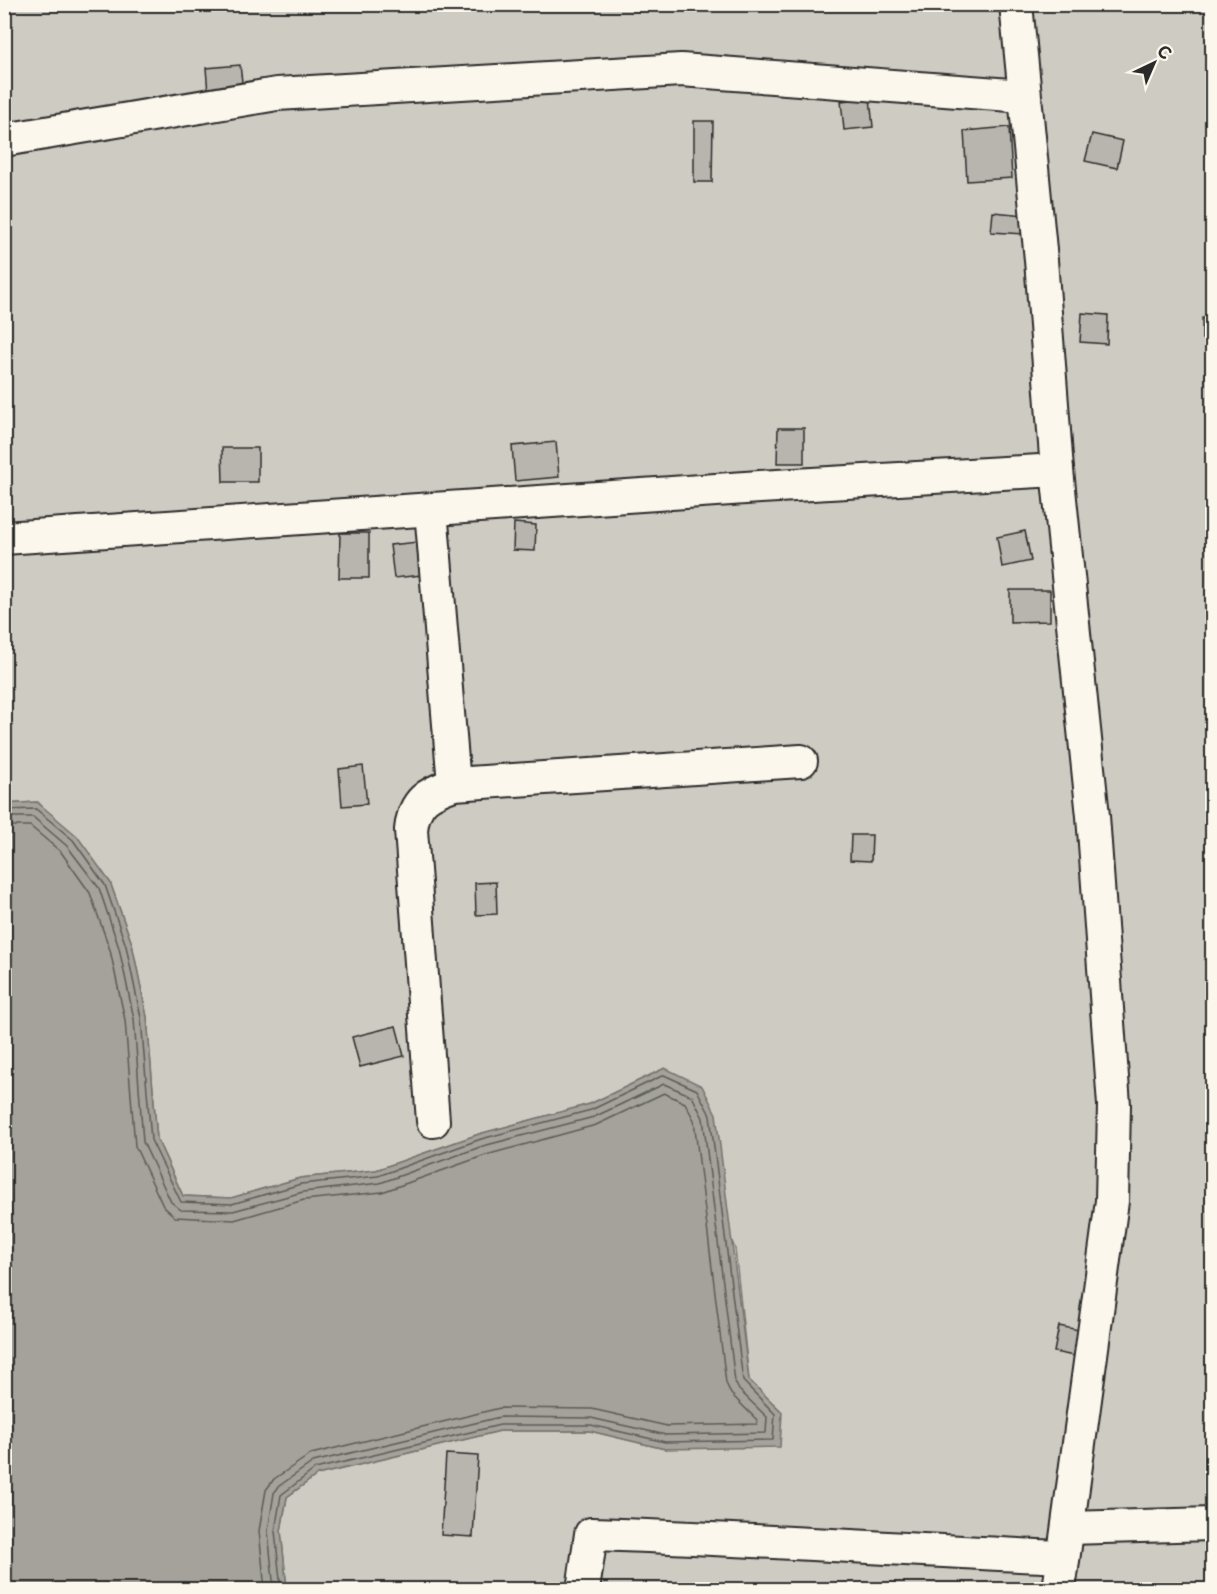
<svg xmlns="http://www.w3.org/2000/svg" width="1217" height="1594" font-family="'Playpen Sans',sans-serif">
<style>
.green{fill:#cecbc2;stroke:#7c7b76;stroke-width:1.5}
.water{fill:#a4a29a;stroke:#74726e;stroke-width:1.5}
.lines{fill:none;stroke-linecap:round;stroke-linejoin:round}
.shore{stroke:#5b5b57;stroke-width:1.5}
.building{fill:#b8b5ae;stroke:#2b2b2b;stroke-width:1.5}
.minor-casing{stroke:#2b2b2b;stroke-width:36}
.minor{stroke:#fbf7ec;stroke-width:32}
</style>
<rect width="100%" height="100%" fill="#eeebe0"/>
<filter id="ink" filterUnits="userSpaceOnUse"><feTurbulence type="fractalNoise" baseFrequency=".0167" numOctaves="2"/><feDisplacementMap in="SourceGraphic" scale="12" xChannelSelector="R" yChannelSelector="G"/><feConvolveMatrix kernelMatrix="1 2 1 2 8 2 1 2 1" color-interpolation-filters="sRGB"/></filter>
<g filter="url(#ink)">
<polygon class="green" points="5,5 1212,5 1212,1589 287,1589 281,1531 287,1497 317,1475 500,1431 590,1431 665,1449 782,1412 749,1380 735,1249 665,1068 590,1104 479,1134 376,1170 300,1178 231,1198 183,1196 157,1139 147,1017 132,944 110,882 38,802 5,804"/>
<polygon class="water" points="37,802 77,836 110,882 132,944 147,1017 157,1139 183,1196 231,1198 300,1178 376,1170 479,1134 590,1104 665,1068 702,1086 716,1114 749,1380 782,1412 780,1447 665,1449 590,1431 500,1431 317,1475 287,1497 281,1531 287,1589 5,1589 4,804"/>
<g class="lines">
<g class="shore">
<polyline points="4,810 36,809 73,840 105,885 126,946 141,1018 151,1140 181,1202 232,1204 301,1184 378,1176 481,1139 591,1110 664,1075 697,1090 710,1115 743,1381 775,1414 773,1440 665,1442 591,1425 500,1425 315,1469 281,1495 275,1531 281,1590"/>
<polyline points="4,817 33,817 67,846 99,888 119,948 134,1019 143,1142 171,1202 181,1210 233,1211 303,1192 380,1183 483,1146 594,1117 664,1084 692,1096 703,1118 735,1382 739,1390 767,1417 766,1433 666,1435 591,1418 500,1417 313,1462 279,1486 274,1493 268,1531 274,1590"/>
<polyline points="4,826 30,826 61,852 90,893 110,950 125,1020 135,1146 163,1206 175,1217 234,1220 304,1200 382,1192 486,1155 596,1125 664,1093 685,1103 694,1120 726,1383 731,1394 757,1420 757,1424 667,1426 592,1409 500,1408 311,1454 274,1479 266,1490 259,1531 265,1590"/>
</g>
</g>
<g class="building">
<polygon points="240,65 243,90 208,93 206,68"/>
<polygon points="870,98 873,127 844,130 841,101"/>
<polygon points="694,121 713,121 712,182 694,182"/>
<polygon points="1009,127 1012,178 967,181 964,131"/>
<polygon points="1092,134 1123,141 1117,168 1085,161"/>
<polygon points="993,212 1026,215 1025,234 991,232"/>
<polygon points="1082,313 1108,315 1107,344 1080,342"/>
<rect x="1202" y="318" width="10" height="21"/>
<polygon points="778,428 804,428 804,463 777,463"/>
<polygon points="556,442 559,477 515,481 512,446"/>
<polygon points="222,448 258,448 258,482 223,482"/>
<polygon points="514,523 536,525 535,551 513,550"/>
<polygon points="1025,531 1031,561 1002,567 997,537"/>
<polygon points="340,533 369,533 369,578 339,578"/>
<polygon points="418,542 422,575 394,578 390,545"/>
<polygon points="1010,590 1050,590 1050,621 1010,622"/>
<polygon points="363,766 367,804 342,806 339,769"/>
<polygon points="851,835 872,835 871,861 850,860"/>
<polygon points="496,882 497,914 476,915 475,883"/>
<polygon points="396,1026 404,1056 360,1067 352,1037"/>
<polygon points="1059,1326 1084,1331 1079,1357 1054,1352"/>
<polygon points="446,1454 478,1456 473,1537 441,1535"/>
</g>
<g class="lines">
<g class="minor-casing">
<g id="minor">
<polyline points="1016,4 1041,260 1057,470 1093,816 1114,1105 1112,1201 1059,1590"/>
<polyline points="4,140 277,94 681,70 1024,96"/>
<polyline points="431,510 454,784"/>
<polyline points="4,538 760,487 1057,470"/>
<path d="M433 1121 411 830C414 800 428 793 454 784L801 761"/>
<polyline points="1068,1528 1212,1524"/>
<path d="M583 1590 591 1534C748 1539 905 1550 1062 1557"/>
</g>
</g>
<use href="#minor" class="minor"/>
</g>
</g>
<rect width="1217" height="1594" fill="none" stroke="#fbf7ec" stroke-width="24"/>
<rect x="12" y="12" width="1193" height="1570" fill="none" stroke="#2b2b2b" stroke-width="2" filter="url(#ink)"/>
<g transform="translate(1154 63) rotate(44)" stroke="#fbf7ec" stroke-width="4.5" paint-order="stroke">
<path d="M0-4.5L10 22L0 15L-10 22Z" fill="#2b2b2b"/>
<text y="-9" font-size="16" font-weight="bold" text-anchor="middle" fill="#2b2b2b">С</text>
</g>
</svg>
